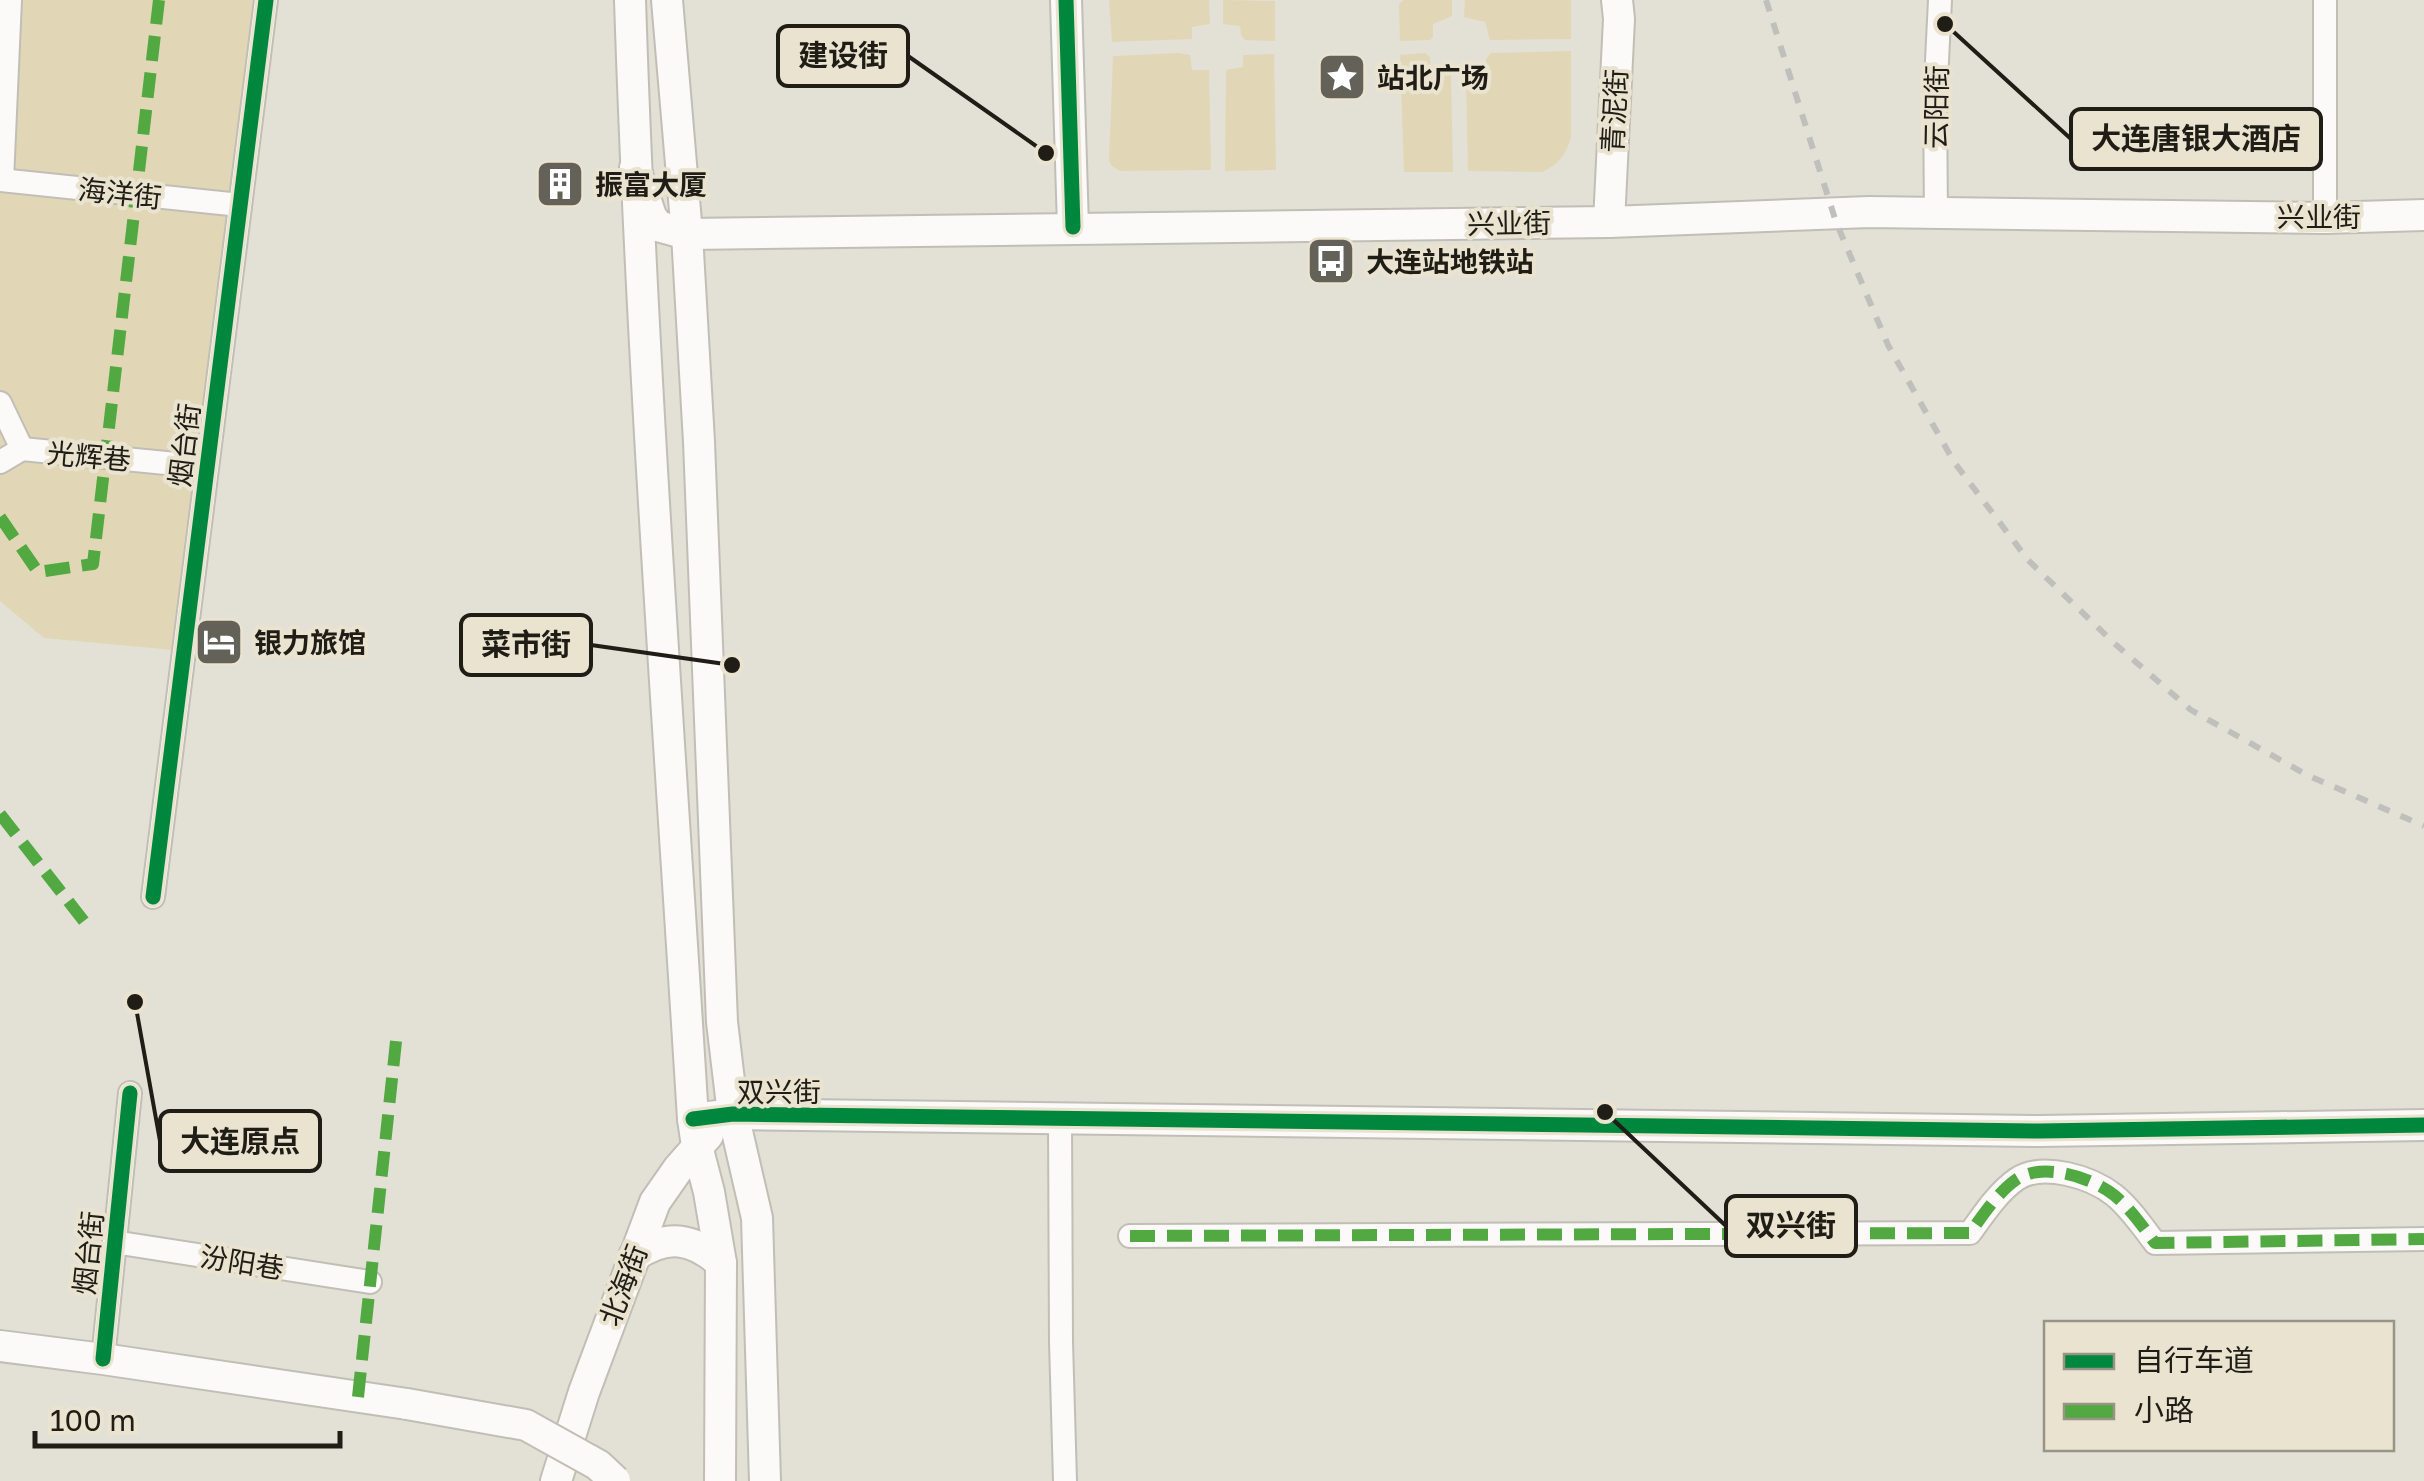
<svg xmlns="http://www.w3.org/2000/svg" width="2424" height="1481" font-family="'Golos Text','Noto Sans SC',sans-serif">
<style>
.green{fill:#e1d7b6}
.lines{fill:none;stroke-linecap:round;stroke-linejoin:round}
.street-casing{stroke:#c1beb6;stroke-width:26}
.secondary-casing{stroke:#c1beb6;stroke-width:34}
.street{stroke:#fbfaf9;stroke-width:22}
.secondary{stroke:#fbfaf9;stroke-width:30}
.rail{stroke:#bfbfbc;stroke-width:6;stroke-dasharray:12 12;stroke-linecap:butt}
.secondary-bridge-casing{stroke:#c1beb6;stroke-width:34;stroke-linecap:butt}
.secondary-bridge{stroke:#fbfaf9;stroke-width:30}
.quiet{stroke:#52a942;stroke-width:12;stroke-dasharray:25 12;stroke-linecap:butt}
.cycleway-casing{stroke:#e9e3d0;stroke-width:21}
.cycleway{stroke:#00873e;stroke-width:15}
.labels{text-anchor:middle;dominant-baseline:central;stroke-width:8;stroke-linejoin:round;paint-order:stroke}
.poi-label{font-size:28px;font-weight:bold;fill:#1f1d16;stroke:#e9e3d0;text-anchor:start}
.street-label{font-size:28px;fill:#1f1d16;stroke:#e9e3d0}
.leader{fill:none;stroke:#1f1d16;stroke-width:4}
.callout-dot{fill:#1f1d16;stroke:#e9e3d0;stroke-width:4}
.callout{fill:#e9e3d0;stroke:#1f1d16;stroke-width:4}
.callout-label{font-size:30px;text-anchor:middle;font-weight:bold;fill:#1f1d16}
</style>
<rect width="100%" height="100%" fill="#e3e0d6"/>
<g class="green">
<polygon points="0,0 253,0 240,205 184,651 44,638 0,601"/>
<polygon points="1109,0 1209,0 1210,24 1192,27 1192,39 1112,42"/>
<polygon points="1223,0 1275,1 1275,41 1245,40 1241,35 1240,26 1223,24"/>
<polygon points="1404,0 1452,0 1452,16 1433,24 1433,37 1430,40 1400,41 1399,4"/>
<polygon points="1465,0 1571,0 1571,39 1490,40 1485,22 1464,17"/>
<path d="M1571 51V137C1566 155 1559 164 1542 172L1468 171 1466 80 1469 74 1486 67V59L1491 53Z"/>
<polygon points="1179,53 1190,55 1192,70 1209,70 1211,170 1120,171 1112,166 1109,161 1113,56"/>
<polygon points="1425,53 1430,57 1431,71 1441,71 1451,75 1453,172 1404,172 1400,55"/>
<polygon points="1274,54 1276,170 1225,171 1226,70 1243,67 1243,55"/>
</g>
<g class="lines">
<g class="street-casing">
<g id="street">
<polyline points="0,180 240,205"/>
<polyline points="2,180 10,0"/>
<polyline points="1936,214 1935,101 1940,0"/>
<polyline points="2325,218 2325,0"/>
<polyline points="0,403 22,449"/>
<polyline points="22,449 207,467"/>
<polyline points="0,462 22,449"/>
<polyline points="153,897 266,0"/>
<polyline points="1060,1119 1061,1342 1065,1481"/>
<path d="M1130 1236 1970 1233C1983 1215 1998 1192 2017 1179 2043 1162 2091 1177 2114 1195 2130 1208 2143 1227 2155 1243L2424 1239"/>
<polyline points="114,1242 370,1282"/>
<polyline points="103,1359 130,1093"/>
</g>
</g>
<g class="secondary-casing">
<g id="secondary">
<path d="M630 0C642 373 670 746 693 1119L697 1146 709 1192 721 1263 720 1481"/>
<polyline points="667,0 687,234 699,442 722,1022 733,1114 757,1218 765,1481"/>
<polyline points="1066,0 1073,227"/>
<polyline points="635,168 651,216 658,226 687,234 1609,222 1869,212 2325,218 2424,215"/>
<polyline points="1609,222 1619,19 1617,0"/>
<polyline points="693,1119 733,1114 2040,1131 2424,1125"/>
<path d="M634 1256C667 1234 692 1237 721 1263"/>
<polyline points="0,1346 103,1359 407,1404"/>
<polyline points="556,1481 584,1392 655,1202 678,1169 708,1135"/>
</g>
</g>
<use href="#street" class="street"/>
<use href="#secondary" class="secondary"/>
<polyline class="rail" points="1766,0 1836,222 1888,345 1954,462 2028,560 2114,643 2191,710 2307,775 2424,826"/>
<g class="secondary-bridge-casing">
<polyline id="secondary-bridge" points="407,1404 526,1425 598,1465 615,1481"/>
</g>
<use href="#secondary-bridge" class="secondary-bridge"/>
<g class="quiet">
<polyline points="0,517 38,572 93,564 159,0"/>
<polyline points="0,814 90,929"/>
<path d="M1130 1236 1970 1233C1983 1215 1998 1192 2017 1179 2043 1162 2091 1177 2114 1195 2130 1208 2143 1227 2155 1243L2424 1239"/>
<polyline points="358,1397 397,1032"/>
</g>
<g class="cycleway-casing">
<g id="cycleway">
<polyline points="1066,0 1073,227"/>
<polyline points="153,897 266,0"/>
<polyline points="693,1119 733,1114 2040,1131 2424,1125"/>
<polyline points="103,1359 130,1093"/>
</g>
</g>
<use href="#cycleway" class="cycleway"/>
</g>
<defs>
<g id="sight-square" transform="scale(2.5)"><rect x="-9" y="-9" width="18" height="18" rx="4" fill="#646159" stroke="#e9e3d0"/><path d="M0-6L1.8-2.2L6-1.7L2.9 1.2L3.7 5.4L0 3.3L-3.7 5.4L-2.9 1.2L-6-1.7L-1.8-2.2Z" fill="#fff"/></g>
<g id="building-square" transform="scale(2.5)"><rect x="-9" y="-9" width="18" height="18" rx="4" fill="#646159" stroke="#e9e3d0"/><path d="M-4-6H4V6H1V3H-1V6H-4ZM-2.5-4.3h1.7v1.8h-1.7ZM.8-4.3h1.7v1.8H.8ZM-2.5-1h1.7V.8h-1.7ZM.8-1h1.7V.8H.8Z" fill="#fff"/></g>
<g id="bus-square" transform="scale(2.5)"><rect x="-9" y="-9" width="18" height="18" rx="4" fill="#646159" stroke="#e9e3d0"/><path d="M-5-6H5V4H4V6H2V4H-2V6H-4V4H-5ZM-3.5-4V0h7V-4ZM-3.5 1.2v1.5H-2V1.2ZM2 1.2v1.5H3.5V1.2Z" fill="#fff"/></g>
<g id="hotel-square" transform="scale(2.5)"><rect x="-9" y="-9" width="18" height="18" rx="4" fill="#646159" stroke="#e9e3d0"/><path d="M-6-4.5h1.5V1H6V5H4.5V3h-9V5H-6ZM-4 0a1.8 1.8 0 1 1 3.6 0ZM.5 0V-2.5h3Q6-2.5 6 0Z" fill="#fff"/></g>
</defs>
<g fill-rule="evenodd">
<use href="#sight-square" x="1342" y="77"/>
<use href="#building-square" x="560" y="184"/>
<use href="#bus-square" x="1331" y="261"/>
<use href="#hotel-square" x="219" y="642"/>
</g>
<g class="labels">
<g class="poi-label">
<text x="1377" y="77">站北广场</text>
<text x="595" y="184">振富大厦</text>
<text x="1366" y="261">大连站地铁站</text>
<text x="254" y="642">银力旅馆</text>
</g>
<g class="street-label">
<text transform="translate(1936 107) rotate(-89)">云阳街</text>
<text transform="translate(1614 111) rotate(-87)">青泥街</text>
<text transform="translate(120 193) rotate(6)">海洋街</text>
<text x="2319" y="216">兴业街</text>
<text transform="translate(1509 223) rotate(-1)">兴业街</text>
<text transform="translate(184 445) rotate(-83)">烟台街</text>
<text transform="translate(89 456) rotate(5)">光辉巷</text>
<text x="779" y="1091">双兴街</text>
<text transform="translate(88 1253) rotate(-84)">烟台街</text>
<text transform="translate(242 1262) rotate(9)">汾阳巷</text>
<text transform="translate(623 1285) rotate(-69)">北海街</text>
</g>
</g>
<path class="leader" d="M1046 153L908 56M1945 24L2071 139M732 665L591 645M135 1002L160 1141M1605 1112L1726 1226"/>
<g class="callout-dot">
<circle cx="1046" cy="153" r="10"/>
<circle cx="1945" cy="24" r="10"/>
<circle cx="732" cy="665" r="10"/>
<circle cx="135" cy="1002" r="10"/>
<circle cx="1605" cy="1112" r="10"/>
</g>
<g class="callout">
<rect x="778" y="26" width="130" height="60" rx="10"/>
<rect x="2071" y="109" width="250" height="60" rx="10"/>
<rect x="461" y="615" width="130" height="60" rx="10"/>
<rect x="160" y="1111" width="160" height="60" rx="10"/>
<rect x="1726" y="1196" width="130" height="60" rx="10"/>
</g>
<g class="callout-label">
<text x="843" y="66">建设街</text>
<text x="2196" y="149">大连唐银大酒店</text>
<text x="526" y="655">菜市街</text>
<text x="240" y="1152">大连原点</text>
<text x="1791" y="1236">双兴街</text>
</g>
<rect x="2044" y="1321" width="350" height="130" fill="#e9e3d0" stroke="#989486" stroke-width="2.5"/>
<rect x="2064" y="1354" width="50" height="15" fill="#00873e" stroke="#989486" stroke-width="2.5"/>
<text x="2134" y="1371" font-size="30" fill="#1f1d16">自行车道</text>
<rect x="2064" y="1404" width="50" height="15" fill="#52a942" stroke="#989486" stroke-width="2.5"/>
<text x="2134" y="1421" font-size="30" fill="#1f1d16">小路</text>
<path d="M35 1431v15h305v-15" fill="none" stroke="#1f1d16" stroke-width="5"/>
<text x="50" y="1431" font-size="30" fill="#1f1d16" stroke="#e9e3d0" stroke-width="8" paint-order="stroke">100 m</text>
</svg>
